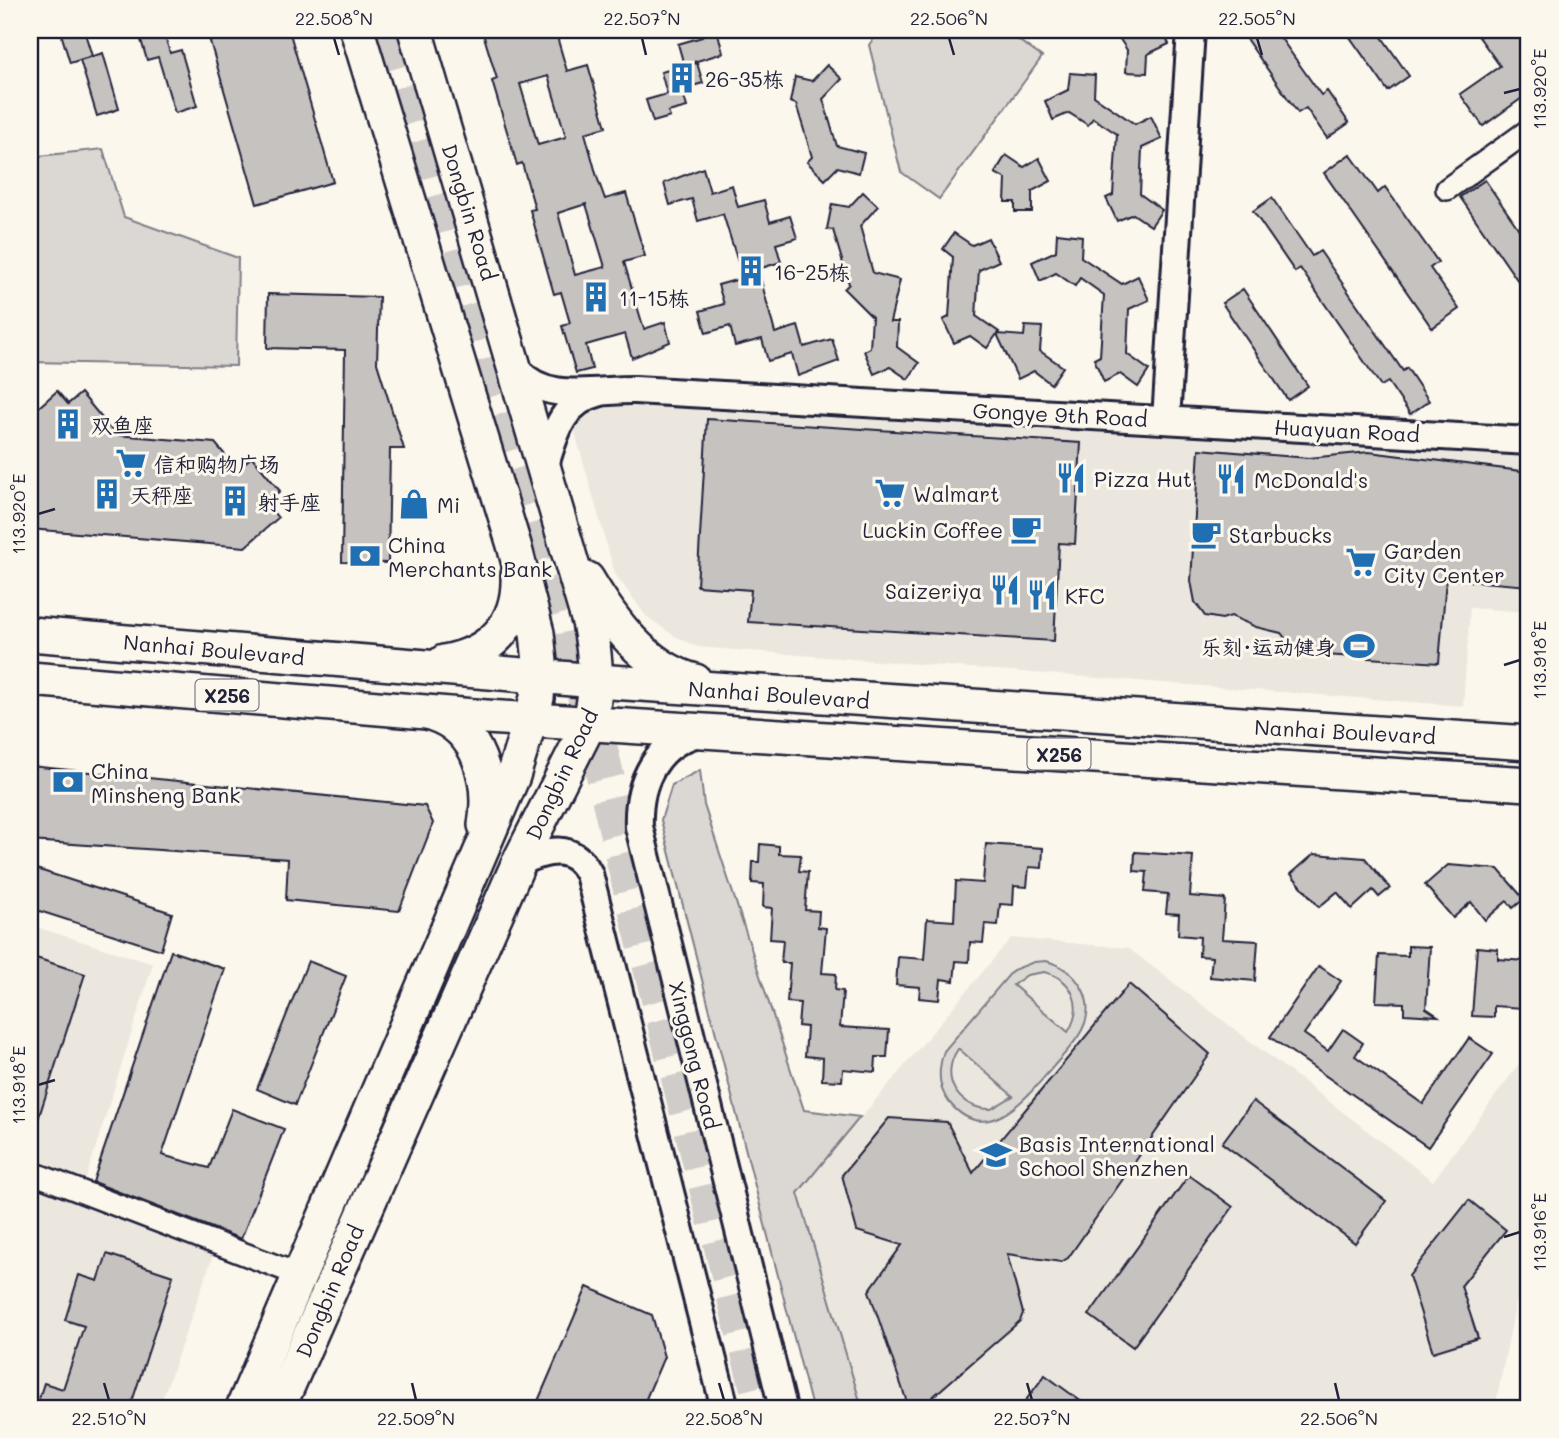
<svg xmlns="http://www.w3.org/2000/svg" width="1559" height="1438" font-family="Mali,'LXGW WenKai TC',sans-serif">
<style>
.built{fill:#ebe7df}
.green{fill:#dbd8d3;stroke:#7e7d87;stroke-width:2;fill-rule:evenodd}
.building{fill:#c6c2c0;stroke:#22223b;stroke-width:2;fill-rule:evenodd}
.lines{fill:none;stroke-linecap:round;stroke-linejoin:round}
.motorway-tunnel{stroke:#d0ccc9;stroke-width:38;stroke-dasharray:38 19;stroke-linecap:butt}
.minor-casing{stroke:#22223b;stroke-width:26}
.tertiary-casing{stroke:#22223b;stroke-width:32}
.primary-casing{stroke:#22223b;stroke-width:38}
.minor{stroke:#fbf7ec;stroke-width:21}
.tertiary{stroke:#fbf7ec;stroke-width:26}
.primary{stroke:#fbf7ec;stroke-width:33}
.ticks{fill:none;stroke:#22223b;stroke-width:2.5}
.labels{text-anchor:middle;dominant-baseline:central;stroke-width:6;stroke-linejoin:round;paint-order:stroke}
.shield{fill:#fbf7ec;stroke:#636270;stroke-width:2}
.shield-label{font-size:19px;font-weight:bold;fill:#22223b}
.poi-label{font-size:21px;fill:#22223b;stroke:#fbf7ec;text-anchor:start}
.street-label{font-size:21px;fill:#22223b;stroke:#fbf7ec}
.neatline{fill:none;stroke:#22223b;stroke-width:2.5}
.ticks-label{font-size:18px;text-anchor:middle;fill:#22223b}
</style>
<rect width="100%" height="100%" fill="#fbf7ec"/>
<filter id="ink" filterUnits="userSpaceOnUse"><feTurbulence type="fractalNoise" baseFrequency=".0143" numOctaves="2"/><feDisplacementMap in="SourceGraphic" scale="14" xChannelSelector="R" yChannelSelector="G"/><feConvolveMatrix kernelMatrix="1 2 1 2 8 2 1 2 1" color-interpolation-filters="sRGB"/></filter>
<g filter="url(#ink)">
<g class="built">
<polygon points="596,399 1529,456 1529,612 1470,608 1463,706 697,647 673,635 646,616 615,574 574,429"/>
<polygon points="30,925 153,964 79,1201 215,1250 159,1408 30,1408"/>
<polygon points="1011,938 1128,948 1433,1181 1529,1050 1529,1236 1495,1408 862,1408 798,1193"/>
</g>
<g class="green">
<polygon points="880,30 1004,30 1042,57 939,199 901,172 869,45"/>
<polygon points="103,149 124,217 238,258 236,366 30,362 30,157"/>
<polygon points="700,770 704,805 804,1110 860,1117 798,1193 862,1408 812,1408 661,820 672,785"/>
<path d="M1046 961C1076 969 1098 999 1082 1030 1075 1044 1062 1056 1052 1068 1027 1097 987 1149 949 1102 937 1087 938 1069 944 1051L1013 970 1034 962ZM1044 972C1074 979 1084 1007 1068 1032L1013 985 1027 975ZM958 1049H959L1013 1096 991 1109C957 1109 939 1077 958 1049Z"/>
</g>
<g class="building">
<polygon points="60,30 84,30 92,56 70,63"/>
<polygon points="138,30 163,30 170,53 181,50 197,106 175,113 158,57 147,60"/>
<polygon points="238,30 289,30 333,182 257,204 209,38"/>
<path d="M482 30H555L567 71 588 65 606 127 585 133 597 177 605 199 626 193 645 256 624 262 637 306 644 329 665 322 670 342 632 358 625 334 586 345 592 369 576 373 562 326 570 323 561 292 554 294 530 210 535 209 522 163 517 165 492 81 497 79ZM548 76 566 137 538 145 520 84ZM586 204 605 267 575 275 558 213Z"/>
<polygon points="700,30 717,30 723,53 684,65 678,44 702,37"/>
<polygon points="1114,30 1162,30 1169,44 1148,54 1147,73 1126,72 1127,50"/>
<polygon points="1240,30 1275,30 1321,95 1327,91 1349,123 1327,138 1306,108 1298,113"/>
<polygon points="1345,30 1377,30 1409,76 1388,91"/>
<polygon points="1474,30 1523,30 1529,38 1529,93 1483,126 1460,94 1500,66"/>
<polygon points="103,53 119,109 97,116 80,60"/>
<polygon points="697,63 703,83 682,89 687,107 668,112 670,117 653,122 646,100 667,94 661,72"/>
<polygon points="827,65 842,79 823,99 837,146 864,153 859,173 838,167 825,180 807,162 812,157 807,140 796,104 790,102 795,77 812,81"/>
<polygon points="1070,73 1095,75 1094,96 1135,124 1151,116 1162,139 1142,148 1140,194 1162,210 1151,226 1133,214 1117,221 1106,198 1113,195 1117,134 1093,118 1088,125 1069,113 1053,120 1045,101 1068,90"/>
<polygon points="1350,154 1378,193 1385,187 1438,262 1430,268 1459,309 1432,328 1324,173"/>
<polygon points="1006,155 1024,167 1039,158 1051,181 1032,191 1032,212 1015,212 1015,202 1005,202 1006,179 995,173"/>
<polygon points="703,168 710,192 732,185 738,207 764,200 770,222 790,216 797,238 776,244 781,262 758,269 775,333 798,326 804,347 832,339 839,361 798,376 792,354 768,361 762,339 735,346 730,326 706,333 700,311 724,304 718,285 743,278 723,214 698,221 692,199 670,205 664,183"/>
<polygon points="1485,180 1529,244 1529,297 1460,197"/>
<polygon points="863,192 878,206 860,226 873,273 900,280 890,322 898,322 897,347 919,363 908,379 890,367 874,374 864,351 870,348 872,317 844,289 849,284 844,267 833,230 827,229 832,204 849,207"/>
<polygon points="1272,198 1312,256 1320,251 1403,371 1407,368 1429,401 1410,414 1388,382 1381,386 1300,268 1295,272 1253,211"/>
<polygon points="954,233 972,245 988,238 999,261 979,270 976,316 999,332 997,334 1024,336 1025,326 1042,327 1040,351 1063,367 1051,384 1034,371 1018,379 997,334 987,348 970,336 954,343 943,320 949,317 953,257 943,249"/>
<polygon points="1057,233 1082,236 1081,257 1122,284 1138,276 1149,300 1129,309 1127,354 1149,370 1138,387 1120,374 1104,382 1094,359 1100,356 1104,295 1080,278 1075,286 1056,273 1040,281 1032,262 1056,251"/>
<polygon points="1243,289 1308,386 1288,400 1222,303"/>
<polygon points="268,294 379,297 377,363 404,449 390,449 388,563 342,562 345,350 267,348"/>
<polygon points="57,391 68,404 81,393 116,435 215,443 237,469 252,457 280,491 266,503 278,518 245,547 30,529 30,415"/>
<polygon points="707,419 1081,443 1075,544 1059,543 1054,641 748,622 751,590 697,586"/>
<polygon points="1199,449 1309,458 1369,452 1529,472 1529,586 1446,579 1439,663 1297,653 1281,633 1256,627 1231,616 1222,619 1205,616 1195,602 1191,581"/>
<polygon points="30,766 425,806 433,823 399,911 286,900 288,859 30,841"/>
<polygon points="760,844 779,846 779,854 801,855 799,871 808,872 805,910 819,911 818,927 826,928 822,973 836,974 835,990 843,991 840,1027 889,1030 887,1057 876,1057 875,1072 843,1069 842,1081 822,1080 823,1058 805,1056 807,1027 798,1026 800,1003 787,1002 790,963 781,963 783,940 770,939 772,908 763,907 764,884 752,883 753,862 759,862"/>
<polygon points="986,844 1043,848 1042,868 1029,867 1027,887 1014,886 1013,905 1000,904 998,925 985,924 983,943 970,942 969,962 956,961 954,981 941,979 939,1000 919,998 920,987 896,985 898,957 924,959 927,919 954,921 956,881 983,883"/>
<polygon points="1135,852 1193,856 1190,896 1225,899 1222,939 1258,941 1255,981 1210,977 1212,957 1199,956 1200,937 1178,935 1179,914 1166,913 1168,894 1145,892 1147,872 1134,871"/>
<polygon points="1314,854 1365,858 1390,888 1379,897 1373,890 1352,909 1337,892 1319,907 1291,874"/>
<polygon points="1448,865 1498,869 1524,899 1513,908 1507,901 1485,920 1471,902 1453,918 1425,885"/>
<polygon points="30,867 172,913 161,950 30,908"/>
<polygon points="1408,946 1430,947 1426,1008 1438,1016 1404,1014 1404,1003 1376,1002 1379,955 1408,956"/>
<polygon points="1477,947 1498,949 1498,959 1526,961 1523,1008 1494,1006 1494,1017 1472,1016"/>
<polygon points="171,951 225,969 162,1155 209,1168 232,1109 284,1129 241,1239 93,1182"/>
<polygon points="30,956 85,974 33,1135 30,1134"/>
<polygon points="308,961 346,976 295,1105 257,1089"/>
<polygon points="1319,966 1341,981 1304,1034 1328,1051 1343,1029 1363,1043 1355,1056 1423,1104 1469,1038 1493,1054 1428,1147 1270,1037"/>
<polygon points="1129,984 1210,1054 1068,1258 1061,1262 1007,1254 1023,1313 1020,1321 921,1407 909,1408 869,1291 902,1245 857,1231 842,1175 889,1118 947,1122 973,1173"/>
<polygon points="1253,1101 1386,1201 1355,1243 1222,1143"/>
<polygon points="1189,1175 1233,1207 1133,1347 1089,1315"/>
<polygon points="1469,1200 1506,1230 1461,1286 1478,1338 1433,1352 1409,1276"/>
<polygon points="107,1254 173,1276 130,1408 36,1408 44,1383 63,1389 84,1326 65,1320 79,1275 98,1281"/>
<polygon points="587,1287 652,1315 664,1357 642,1408 535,1408"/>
<polygon points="1045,1375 1090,1408 1020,1408"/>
</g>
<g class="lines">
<polyline class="motorway-tunnel" points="392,30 571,631 628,873 764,1408"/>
<g class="minor-casing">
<g id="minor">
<polyline points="1447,189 1529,130"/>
<polyline points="30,1172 302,1276"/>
</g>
</g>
<g class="tertiary-casing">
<g id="tertiary">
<path d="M518 371C546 404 597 389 635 390L1529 441"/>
<polyline points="1166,420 1191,30"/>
<path d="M545 465C555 433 562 402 598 393"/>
<path d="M703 732C656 741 637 783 639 827L783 1408"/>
<path d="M519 862C547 850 573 842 589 874L725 1408"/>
</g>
</g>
<g class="primary-casing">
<g id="primary">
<path d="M587 579C612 621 645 668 695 681"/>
<polyline points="30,634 596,681 1529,743"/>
<path d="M444 662C490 654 520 625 518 575"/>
<polyline points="30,679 486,717 1529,784"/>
<path d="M433 714C480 729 492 782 485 825"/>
<polyline points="243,1408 513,776 537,698 540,662 537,633 514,545 357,30"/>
<path d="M278 1408 519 862 589 724C599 689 596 657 589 622L415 30"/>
</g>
</g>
<use href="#minor" class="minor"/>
<use href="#tertiary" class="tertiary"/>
<use href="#primary" class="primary"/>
</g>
</g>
<path class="ticks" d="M334 38 339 55M642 38 646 55M949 38 954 55M1257 38 1262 55M1504 93 1520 89M38 514 55 509M1504 665 1520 660M38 1085 55 1080M1504 1237 1520 1232M104 1383 109 1400M412 1383 416 1400M719 1383 724 1400M1027 1383 1032 1400M1335 1383 1339 1400"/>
<defs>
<g id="building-bare" transform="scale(2.415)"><path d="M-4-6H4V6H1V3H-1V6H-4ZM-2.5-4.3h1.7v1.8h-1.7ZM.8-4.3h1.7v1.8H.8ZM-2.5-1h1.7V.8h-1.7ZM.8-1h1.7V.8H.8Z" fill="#1f6fb2" stroke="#fbf7ec" stroke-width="2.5" paint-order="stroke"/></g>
<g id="supermarket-bare" transform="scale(2.415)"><path d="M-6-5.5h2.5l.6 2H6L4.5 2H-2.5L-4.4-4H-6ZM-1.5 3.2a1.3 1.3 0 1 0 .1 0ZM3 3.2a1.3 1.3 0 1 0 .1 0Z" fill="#1f6fb2" stroke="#fbf7ec" stroke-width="2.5" paint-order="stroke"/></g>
<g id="restaurant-bare" transform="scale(2.415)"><path d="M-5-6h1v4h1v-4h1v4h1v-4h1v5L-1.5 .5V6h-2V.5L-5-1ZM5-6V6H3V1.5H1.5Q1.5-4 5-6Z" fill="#1f6fb2" stroke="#fbf7ec" stroke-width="2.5" paint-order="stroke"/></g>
<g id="shop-bare" transform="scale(2.415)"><path d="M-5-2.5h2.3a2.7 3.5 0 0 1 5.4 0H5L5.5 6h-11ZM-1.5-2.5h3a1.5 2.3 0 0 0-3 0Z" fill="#1f6fb2" stroke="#fbf7ec" stroke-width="2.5" paint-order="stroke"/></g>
<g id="cafe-bare" transform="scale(2.415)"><path d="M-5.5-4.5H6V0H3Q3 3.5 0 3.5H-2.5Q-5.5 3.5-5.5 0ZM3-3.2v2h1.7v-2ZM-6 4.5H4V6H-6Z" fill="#1f6fb2" stroke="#fbf7ec" stroke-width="2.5" paint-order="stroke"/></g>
<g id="bank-bare" transform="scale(2.415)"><path d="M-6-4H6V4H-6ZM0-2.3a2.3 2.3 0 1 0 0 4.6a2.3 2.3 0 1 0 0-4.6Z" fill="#1f6fb2" stroke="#fbf7ec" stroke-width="2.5" paint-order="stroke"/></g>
<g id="stadium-bare" transform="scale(2.415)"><path d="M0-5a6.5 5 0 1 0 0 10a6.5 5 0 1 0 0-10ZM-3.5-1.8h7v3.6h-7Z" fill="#1f6fb2" stroke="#fbf7ec" stroke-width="2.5" paint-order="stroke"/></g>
<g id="school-bare" transform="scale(2.415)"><path d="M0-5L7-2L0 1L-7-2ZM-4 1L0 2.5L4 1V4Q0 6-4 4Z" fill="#1f6fb2" stroke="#fbf7ec" stroke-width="2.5" paint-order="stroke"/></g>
</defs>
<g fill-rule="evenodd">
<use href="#building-bare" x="682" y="78"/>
<use href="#building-bare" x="751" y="271"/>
<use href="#building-bare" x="596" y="297"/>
<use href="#building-bare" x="68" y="424"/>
<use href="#supermarket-bare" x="131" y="463"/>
<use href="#restaurant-bare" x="1071" y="478"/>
<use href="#restaurant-bare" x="1231" y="479"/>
<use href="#supermarket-bare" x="890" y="493"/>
<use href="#building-bare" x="107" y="494"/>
<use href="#building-bare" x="235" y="501"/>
<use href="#shop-bare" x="414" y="504"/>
<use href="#cafe-bare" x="1026" y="529"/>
<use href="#cafe-bare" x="1206" y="534"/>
<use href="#bank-bare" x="365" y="556"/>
<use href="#supermarket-bare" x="1361" y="562"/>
<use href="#restaurant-bare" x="1005" y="590"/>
<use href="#restaurant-bare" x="1042" y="595"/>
<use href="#stadium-bare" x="1359" y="646"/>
<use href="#bank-bare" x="68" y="782"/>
<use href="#school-bare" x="996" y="1155"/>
</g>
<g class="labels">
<g class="shield">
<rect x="195.5" y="679.5" width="63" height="31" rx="5"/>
<rect x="1027.5" y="738.5" width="63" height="31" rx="5"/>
</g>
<g class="shield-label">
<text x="227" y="695">X256</text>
<text x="1059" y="754">X256</text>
</g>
<g class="poi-label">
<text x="705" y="78">26-35栋</text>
<text x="774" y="271">16-25栋</text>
<text x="619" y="297">11-15栋</text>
<text x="91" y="424">双鱼座</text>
<text x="154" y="463">信和购物广场</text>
<text x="1094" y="478">Pizza Hut</text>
<text x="1254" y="479">McDonald's</text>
<text x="913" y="493">Walmart</text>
<text x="130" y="494">天秤座</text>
<text x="258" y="501">射手座</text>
<text x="437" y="504">Mi</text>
<text x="1003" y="529" text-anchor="end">Luckin Coffee</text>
<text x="1229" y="534">Starbucks</text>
<text x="388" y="544">China<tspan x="388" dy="24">Merchants Bank</tspan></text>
<text x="1384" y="550">Garden<tspan x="1384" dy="24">City Center</tspan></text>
<text x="982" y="590" text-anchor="end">Saizeriya</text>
<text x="1065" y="595">KFC</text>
<text x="1336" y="646" text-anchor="end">乐刻·运动健身</text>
<text x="91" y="770">China<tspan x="91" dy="24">Minsheng Bank</tspan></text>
<text x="1019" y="1143">Basis International<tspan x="1019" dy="24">School Shenzhen</tspan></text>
</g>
<g class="street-label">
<text transform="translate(470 212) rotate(73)">Dongbin Road</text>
<text transform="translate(1060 414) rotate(3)">Gongye 9th Road</text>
<text transform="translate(1347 430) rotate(3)">Huayuan Road</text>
<text transform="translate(214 649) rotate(5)">Nanhai Boulevard</text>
<text transform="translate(779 694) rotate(4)">Nanhai Boulevard</text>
<text transform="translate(1345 731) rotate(3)">Nanhai Boulevard</text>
<text transform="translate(561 774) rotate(-65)">Dongbin Road</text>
<text transform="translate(695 1055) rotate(76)">Xinggong Road</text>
<text transform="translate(329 1291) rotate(-67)">Dongbin Road</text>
</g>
</g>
<rect width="1559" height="1438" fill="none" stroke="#fbf7ec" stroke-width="77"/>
<rect x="38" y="38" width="1482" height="1362" class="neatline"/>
<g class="ticks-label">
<text x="334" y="25">22.508°N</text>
<text x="642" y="25">22.507°N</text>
<text x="949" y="25">22.506°N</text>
<text x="1257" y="25">22.505°N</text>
<text transform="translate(1540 89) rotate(-90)" y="6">113.920°E</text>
<text transform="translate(19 514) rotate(-90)" y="6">113.920°E</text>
<text transform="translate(1540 660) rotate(-90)" y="6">113.918°E</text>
<text transform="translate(19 1085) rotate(-90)" y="6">113.918°E</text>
<text transform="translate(1540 1232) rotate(-90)" y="6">113.916°E</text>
<text x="109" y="1425">22.510°N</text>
<text x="416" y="1425">22.509°N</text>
<text x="724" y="1425">22.508°N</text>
<text x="1032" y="1425">22.507°N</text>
<text x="1339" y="1425">22.506°N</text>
</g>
</svg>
